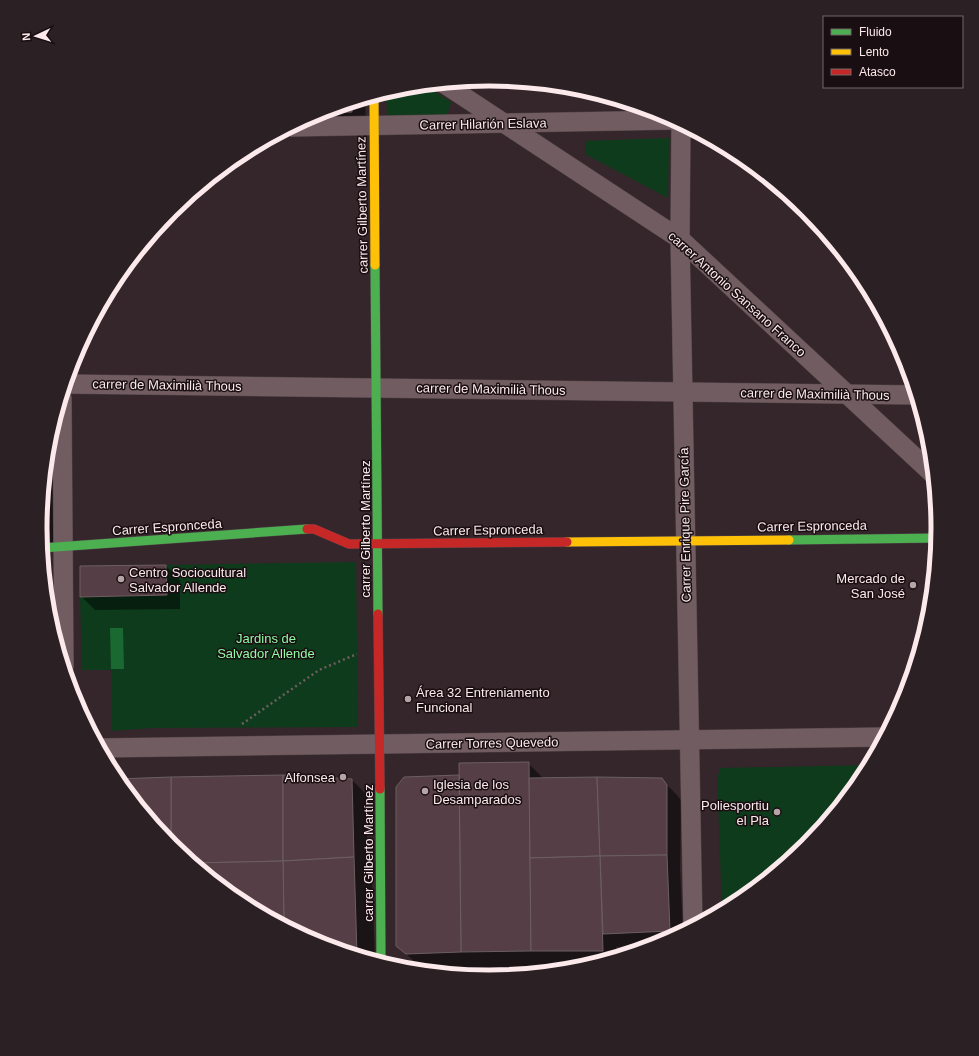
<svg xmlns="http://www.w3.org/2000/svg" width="979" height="1056" font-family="Arial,sans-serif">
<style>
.green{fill:#0e3b1b}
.water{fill:#1b6932}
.shadow{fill:#0007}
.building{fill:#553e45;stroke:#6c5f62}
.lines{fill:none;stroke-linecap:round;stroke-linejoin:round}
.street-casing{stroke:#4f4246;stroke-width:20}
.fast-casing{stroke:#4f4246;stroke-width:10}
.slow-casing{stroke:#4f4246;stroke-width:10}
.jam-casing{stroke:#4f4246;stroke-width:10}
.path{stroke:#6e5f62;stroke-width:2.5;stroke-dasharray:2 3;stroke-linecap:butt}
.street{stroke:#705c61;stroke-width:19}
.fast{stroke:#4caf50;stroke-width:9}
.slow{stroke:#ffc107;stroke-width:9}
.jam{stroke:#c62828;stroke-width:9}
.poi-dot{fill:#b5a5a8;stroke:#190e11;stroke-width:1.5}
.labels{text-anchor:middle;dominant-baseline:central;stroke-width:3;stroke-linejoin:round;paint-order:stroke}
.street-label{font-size:13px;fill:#fbe9ec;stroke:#190e11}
.poi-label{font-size:13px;fill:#fbe9ec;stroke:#190e11;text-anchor:start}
.park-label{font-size:13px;fill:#8ff9a3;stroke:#190e11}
.rim{fill:none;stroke:#fbe9ec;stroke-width:5}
</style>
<rect width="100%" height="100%" fill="#34262a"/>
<g class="green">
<polygon points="424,85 451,102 447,116 387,117 386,92 402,87"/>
<polygon points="669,138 668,198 585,154 585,141"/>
<polygon points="356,562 358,727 153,728 111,731 111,670 82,670 80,597 167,595 166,565"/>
<polygon points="870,765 863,778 807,846 739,902 722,911 717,774 720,774 720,768"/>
</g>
<polygon class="water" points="110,628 123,628 124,669 111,669"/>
<g class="shadow">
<polygon points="365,98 366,126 283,131 318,113"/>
<polygon points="55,418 54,542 41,542 40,528 49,440"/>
<polygon points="166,566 180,580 180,609 95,610 81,596"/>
<polygon points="528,763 544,779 661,779 676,794 681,800 680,870 683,932 652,946 616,947 617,957 591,965 549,965 549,969 424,971 397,945 404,778 460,776"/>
<polygon points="283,776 352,780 366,794 368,872 372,877 375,961 317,943 240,902 171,846 118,780"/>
</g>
<g class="building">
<polygon points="352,102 352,112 318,113"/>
<polygon points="166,565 167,595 80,597 80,566"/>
<polygon points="529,762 531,951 461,952 459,763"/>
<polygon points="283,775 283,861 193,863 171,845 171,777"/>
<polygon points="283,775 352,779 354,857 283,861"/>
<polygon points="459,775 461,952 406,954 396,946 396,787 404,777"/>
<polygon points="171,777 171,845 117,779"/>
<polygon points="597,777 600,856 530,858 529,778"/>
<polygon points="597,777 662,778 667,785 667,855 600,856"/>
<polygon points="667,855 670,931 603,934 600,856"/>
<polygon points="600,856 603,951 531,951 530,858"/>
<polygon points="354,857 357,955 317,943 284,925 283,861"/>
<polygon points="283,861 284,925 240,902 193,863"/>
</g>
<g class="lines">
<g class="street-casing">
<g id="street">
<polyline points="443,83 680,239 934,475"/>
<polyline points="681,123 680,239 693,926"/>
<polyline points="291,127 675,120"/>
<polyline points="66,384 917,395"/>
<polyline points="62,398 64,667"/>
<polyline points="100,748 885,737"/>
</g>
</g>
<g class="fast-casing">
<g id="fast">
<polyline points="375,265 378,614"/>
<polyline points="789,540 938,538"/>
<polyline points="42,548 307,529"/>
<polyline points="380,789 381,963"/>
</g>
</g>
<g class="slow-casing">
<g id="slow">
<polyline points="374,96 375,265"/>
<polyline points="567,542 789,540"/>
</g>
</g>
<g class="jam-casing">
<g id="jam">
<polyline points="307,529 314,529 349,544 567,542"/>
<polyline points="378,614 380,789"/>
</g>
</g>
<polyline class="path" points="242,724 319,670 357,654"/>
<use href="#street" class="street"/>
<use href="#fast" class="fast"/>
<use href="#slow" class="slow"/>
<use href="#jam" class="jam"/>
</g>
<g class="poi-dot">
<circle cx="121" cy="579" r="4"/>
<circle cx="913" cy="585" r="4"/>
<circle cx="408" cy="699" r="4"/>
<circle cx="343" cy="777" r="4"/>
<circle cx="425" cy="791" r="4"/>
<circle cx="777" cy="812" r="4"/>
</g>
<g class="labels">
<g class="street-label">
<text transform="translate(483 124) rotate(-1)">Carrer Hilarión Eslava</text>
<text transform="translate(362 205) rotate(-91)">carrer Gilberto Martínez</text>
<text transform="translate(737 294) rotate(42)">carrer Antonio Sansano Franco</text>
<text transform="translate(167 385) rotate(1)">carrer de Maximilià Thous</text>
<text transform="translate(491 389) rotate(1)">carrer de Maximilià Thous</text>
<text transform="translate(815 394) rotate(1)">carrer de Maximilià Thous</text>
<text transform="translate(685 525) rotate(-91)">Carrer Enrique Pire García</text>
<text transform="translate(812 526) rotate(-1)">Carrer Espronceda</text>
<text transform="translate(167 527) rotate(-4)">Carrer Espronceda</text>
<text transform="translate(365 529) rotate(-90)">carrer Gilberto Martínez</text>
<text transform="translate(488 530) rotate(-1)">Carrer Espronceda</text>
<text transform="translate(492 743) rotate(-1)">Carrer Torres Quevedo</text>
<text transform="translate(368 853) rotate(-90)">carrer Gilberto Martínez</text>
</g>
<g class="poi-label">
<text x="129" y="572">Centro Sociocultural<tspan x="129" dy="15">Salvador Allende</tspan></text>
<text x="905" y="578" text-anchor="end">Mercado de<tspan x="905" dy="15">San José</tspan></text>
<text x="416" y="692">Área 32 Entreniamento<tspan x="416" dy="15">Funcional</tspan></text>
<text x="335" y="777" text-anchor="end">Alfonsea</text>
<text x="433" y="784">Iglesia de los<tspan x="433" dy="15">Desamparados</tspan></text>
<text x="769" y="805" text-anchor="end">Poliesportiu<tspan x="769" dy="15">el Pla</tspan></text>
</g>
<g class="park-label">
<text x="266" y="638">Jardins de<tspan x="266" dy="15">Salvador Allende</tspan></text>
</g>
</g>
<path d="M0 0H979V1056H0ZM47 528a442 442 0 1 1 884 0a442 442 0 1 1-884 0Z" fill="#2b2023" fill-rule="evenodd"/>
<path class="rim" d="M47 528a442 442 0 1 1 884 0a442 442 0 1 1-884 0Z"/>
<rect x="823" y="16" width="140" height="72" fill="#190e11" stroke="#736669"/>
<rect x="831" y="29" width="20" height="6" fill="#4caf50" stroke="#736669"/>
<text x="859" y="36" font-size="12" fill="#fbe9ec">Fluido</text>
<rect x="831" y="49" width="20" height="6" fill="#ffc107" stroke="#736669"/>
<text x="859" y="56" font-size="12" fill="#fbe9ec">Lento</text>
<rect x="831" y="69" width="20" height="6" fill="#c62828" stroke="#736669"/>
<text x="859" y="76" font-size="12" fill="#fbe9ec">Atasco</text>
<g transform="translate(36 36) rotate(266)" stroke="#190e11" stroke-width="3" paint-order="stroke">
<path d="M0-3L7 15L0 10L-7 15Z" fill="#fbe9ec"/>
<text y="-6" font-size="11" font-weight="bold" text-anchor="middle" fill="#fbe9ec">N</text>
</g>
</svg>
